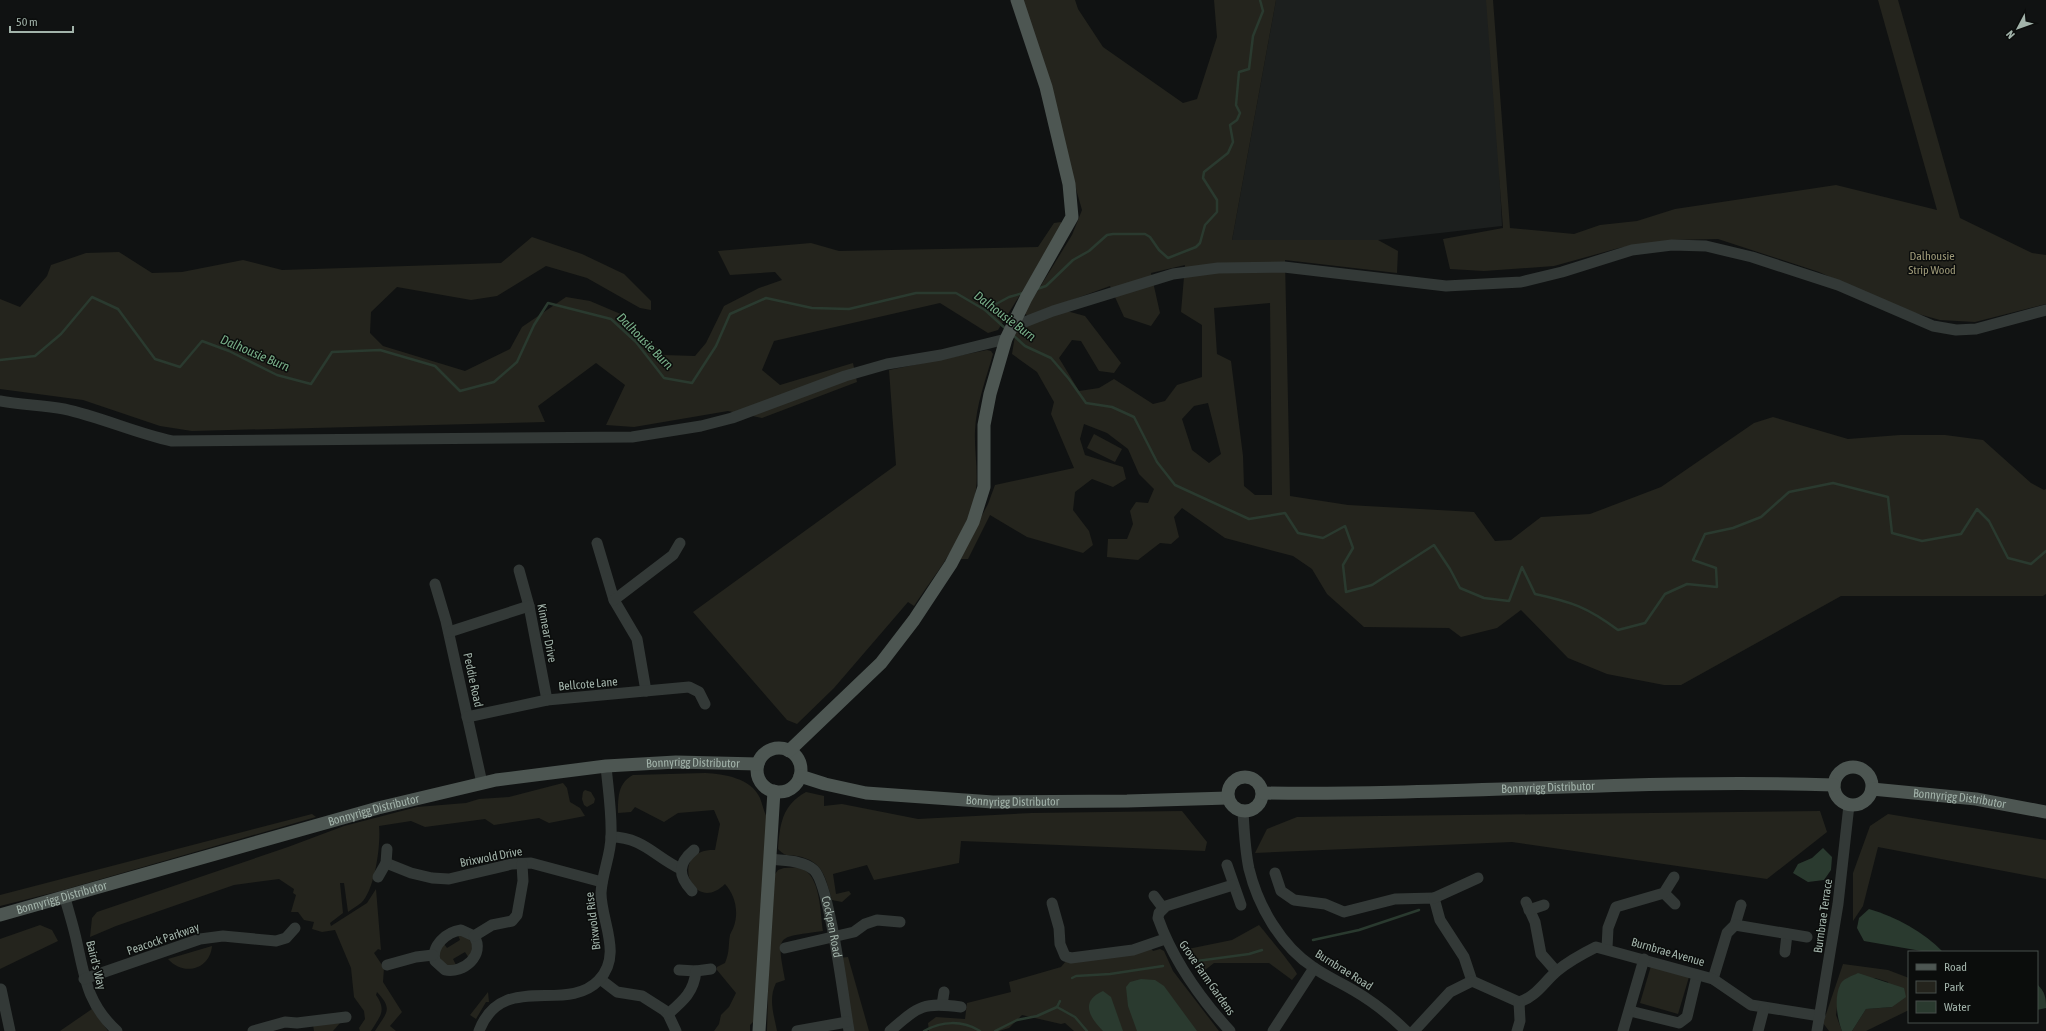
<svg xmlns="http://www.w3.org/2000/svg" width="2046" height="1031" font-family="'Asap Condensed',sans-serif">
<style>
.built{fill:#1c1f1e}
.green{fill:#24241d;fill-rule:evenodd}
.water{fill:#2a3a2f}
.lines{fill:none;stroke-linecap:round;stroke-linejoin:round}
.stream{stroke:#2a3a2f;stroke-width:2.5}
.minor{stroke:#333937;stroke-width:11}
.major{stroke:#4d5652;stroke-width:13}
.labels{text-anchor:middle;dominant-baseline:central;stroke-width:3;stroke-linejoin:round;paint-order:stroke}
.park-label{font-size:12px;fill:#9e9978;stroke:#0b0d0c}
.street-label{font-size:12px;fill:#a2b3aa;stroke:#0b0d0c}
.water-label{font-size:13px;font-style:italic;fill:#78ae88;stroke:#0b0d0c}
</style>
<rect width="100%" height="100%" fill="#101212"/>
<polygon class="built" points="1276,0 1491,0 1502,226 1378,240 1232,240"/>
<g class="green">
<path d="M1022 0H1075L1078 9 1103 47 1183 103 1197 99 1217 37 1214 0H1276L1232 240H1378L1398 251 1397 273 1285 260 1290 496 1348 505 1474 512 1495 541 1511 540 1541 517 1590 514 1661 487 1754 423 1773 417 1848 439 1900 435H1945L1983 440 2031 483 2044 490 2046 489V594L2043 596H1841L1681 685H1664L1607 674 1568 658 1521 610 1497 628 1461 637 1449 628 1364 627 1327 594 1312 569 1293 556 1225 538 1182 508 1174 517 1179 537 1171 544 1160 543 1138 560 1107 557 1108 539H1127L1133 524 1130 511 1136 502 1148 503 1154 489 1139 474 1128 449 1107 433 1084 424 1080 439 1085 455 1123 467 1126 479 1113 487 1092 479 1075 492 1073 510 1089 531 1093 545 1083 553 1027 537 990 515 968 559H959L988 504 995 485 1074 468 1051 414 1054 402 1037 372 1012 354 1016 330 1063 310 1085 316 1121 363 1114 373 1099 371 1081 341 1072 340 1059 358 1079 391 1099 388 1114 379 1153 404 1165 401 1177 385 1202 377V325L1181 312 1185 265 1151 273 1160 313 1151 326 1124 317 1110 286 1028 316 1024 313 1072 235 1082 210ZM1270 303 1272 495H1255L1244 486 1243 456 1231 361 1217 354 1214 308ZM1208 403 1221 454 1209 463 1192 450 1182 419 1194 406Z"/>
<polygon points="1486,0 1493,0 1510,228 1574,234 1600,225 1637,221 1675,209 1836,185 1937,210 1878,0 1898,0 1960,218 2032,253 2046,255 2046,304 1975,322 1940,320 1904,310 1819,272 1718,239 1672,240 1619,248 1554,266 1484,271 1450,269 1443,239 1503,228"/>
<polygon points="1061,222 1061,229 998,330 988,333 940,303 774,341 762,370 780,385 853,363 857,382 762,418 728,411 634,427 606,425 625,385 596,363 538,406 545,422 192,431 160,426 83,400 0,389 0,299 20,307 47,276 51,265 86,253 119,252 152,273 182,272 243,260 282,270 501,263 532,237 582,254 624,274 651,301 651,310 640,308 587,278 546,266 497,296 471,300 397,287 371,312 370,333 383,346 465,371 510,349 522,327 566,297 590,301 623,315 664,355 695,356 706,343 724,306 759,288 782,280 775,272 730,275 718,251 811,243 839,251 1038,247 1054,223"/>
<path d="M987 350 991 351 993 354C986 379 976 405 975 431 974 454 980 478 974 500 964 539 936 573 914 606L908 602 834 688 797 724 787 720 693 612 896 465 889 370Z"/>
<polygon points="1094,434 1122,449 1115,462 1087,448"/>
<path d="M705 773C724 774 751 778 760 798 763 806 764 813 769 821L754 1021 750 1025V1031H714L719 1024 721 1015 729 1007 736 993 717 970V967L725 963C730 951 728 946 730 935 731 932 733 929 734 926 739 911 735 895 725 884 692 917 667 848 715 850L720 824 714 810 678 813 664 822 635 807 631 812 618 813C618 797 618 783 633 775Z"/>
<path d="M563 783 567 788 570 802 580 808 585 816 549 823 539 818 494 825 485 819 425 827 411 821 379 826C381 844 375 890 361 903 357 906 352 909 348 912L344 883H340L343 913 330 923 331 926 367 903 376 889 381 950 378 949 374 953 384 968 383 982 402 1012 390 1026 396 1031H375C386 1013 394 1010 377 992L376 995C387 1011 380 1016 371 1031H360L359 1028 365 1019 364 1011 354 997 351 968 335 930 322 932 312 929 314 922 304 920 298 912H291L296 895 293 893 294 889 279 879 234 885 116 926 90 937 92 918 97 912 288 847 344 826 417 807 466 803 479 799 509 797Z"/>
<polygon points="585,790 591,792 595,799 594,803 587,807 584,805 582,799 583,792"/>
<path d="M806 792 824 796V806L842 804 918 819 1032 813 1182 811 1207 842 1205 851 961 841 959 863 874 880 867 865 833 874 836 894 849 891 851 894 842 902 832 900C825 878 824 861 797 856 787 855 786 857 778 849 780 824 782 805 806 792Z"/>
<polygon points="1820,811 1827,832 1767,879 1512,842 1255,853 1267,829 1297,817"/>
<polygon points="312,814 316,817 60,891 0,906 0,895"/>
<polygon points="1888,814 2046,840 2046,879 1878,847 1863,906 1853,921 1853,873 1870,826"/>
<path d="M784 868C789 868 795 867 800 868 821 874 820 913 823 931 777 938 776 932 785 980L776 983C768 999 774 1015 777 1031H767L769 953 773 877 778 870Z"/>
<polygon points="40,925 52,930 58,941 0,969 0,939"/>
<path d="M1259 925C1265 932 1296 970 1297 974L1292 980 1269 963H1214L1200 974 1183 950 1232 940Z"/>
<polygon points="458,935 465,935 474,945 469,958 465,952 453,959 456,965 447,966 439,959 439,949 444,944 447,948 460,940"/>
<path d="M212 946C210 969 184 977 168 959Z"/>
<polygon points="1151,948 1153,951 1160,949 1164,951 1173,971 1219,1031 1074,1031 1065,1023 1061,1024 1022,1015 1009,1028 999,1031 929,1031 928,1023 936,1017 965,1019 967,1003 1011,992 1009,982 1061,967 1066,961"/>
<polygon points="848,957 869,1031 851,1031 839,958"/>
<polygon points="1843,964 1888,970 1909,978 1909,1010 1866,1031 1852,1031 1866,1009 1892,1007 1888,982 1875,978 1840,985 1836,1015 1842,1031 1829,1031 1823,1023"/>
<polygon points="1651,966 1689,977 1678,1014 1640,1003"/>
<polygon points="488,992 489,1002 486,1002 476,1019 470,1015"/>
<polygon points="92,1009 108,1031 60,1031"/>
<polygon points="340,1023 333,1031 314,1031 313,1025"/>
</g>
<g class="water">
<polygon points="1823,848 1832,857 1831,870 1824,880 1808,882 1793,873 1798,864 1812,858"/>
<path d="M1869 909C1896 917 1924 932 1943 952H1927L1864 941 1857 928 1859 918Z"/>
<path d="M1858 973 1904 988 1906 997 1892 1007 1866 1009 1852 1031H1842C1837 1018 1834 998 1840 985 1842 979 1852 976 1858 973Z"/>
<polygon points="1141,979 1155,980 1164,986 1197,1031 1137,1031 1128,1006 1126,987 1130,982"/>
<path d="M2037 984C2045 992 2046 997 2046 1008L2037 1010Z"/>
<path d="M1103 991 1111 997 1123 1031H1103C1089 1017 1080 1001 1103 991Z"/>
</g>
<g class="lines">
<g class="stream">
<polyline points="1037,289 1046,286 1073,260 1089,251 1107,235 1113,234 1145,234 1150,237 1159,250 1168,258 1196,247 1200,243 1205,225 1217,212 1217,200 1203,178 1204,172 1228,153 1233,142 1230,125 1237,120 1240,113 1236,105 1239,72 1249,69 1253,36 1263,11 1260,0"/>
<polyline points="985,310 1009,297 1023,293"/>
<path d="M1013 335 1025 346 1051 358 1069 379 1086 403 1112 407 1134 417 1157 462 1175 485 1249 519 1285 513 1298 533 1323 538 1345 526 1353 548 1343 565 1346 592 1372 585 1434 545 1450 569 1460 588 1484 598 1509 601 1522 567 1535 594C1572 602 1587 607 1618 630L1645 623 1665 594 1687 584 1717 587 1716 568 1693 560 1705 534 1733 528 1761 517 1789 492 1833 483 1888 497 1892 533 1922 541 1961 534 1977 509 1989 521 2008 558 2031 564 2046 551"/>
<polyline points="0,360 35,356 61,334 92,297 118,309 155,359 180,367 202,341 229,351 277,375 311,384 332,352 380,350 435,366 460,391 494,382 517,362 534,325 548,303 611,319 636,342 664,378 692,383 716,346 730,314 766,298 812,308 849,309 916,293 956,293 985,310 1006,329"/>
<polyline points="1313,940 1359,930 1419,910"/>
<polyline points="1197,961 1249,954 1262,950"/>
<polyline points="1072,978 1076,976 1110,974 1163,966"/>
<polyline points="1057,1007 1060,1001"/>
<path d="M924 1031C942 1021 962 1020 980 1031"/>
<polyline points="995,1031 1017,1020 1037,1016 1057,1007 1075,1017 1087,1031"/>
</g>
<g class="minor">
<polyline points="1012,327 1053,311 1173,274 1218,268 1284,267 1446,286 1521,282 1562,272 1632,250 1672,245 1706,246 1752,257 1838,285 1933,326 1956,330 1976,329 2046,310"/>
<path d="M0 401C21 405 42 405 64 409 101 417 135 433 172 441L632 437 701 426 732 418 845 376 887 364 941 355 1006 339"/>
<polyline points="597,543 614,600 637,639 646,691"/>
<polyline points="519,570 529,606 547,700"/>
<polyline points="435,584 446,621 482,783"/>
<polyline points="614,600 673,555 680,543"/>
<polyline points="449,632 529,606"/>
<polyline points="467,717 547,700 689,687 699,692 705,704"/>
<path d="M1243 811C1244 830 1245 850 1249 869 1258 906 1281 946 1313 967 1325 976 1340 982 1353 990 1372 1001 1390 1015 1406 1031"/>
<path d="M611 837C643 837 655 857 681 869"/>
<path id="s1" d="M770 859C784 861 803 860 814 870 830 885 844 1003 849 1031"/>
<polyline points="386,863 411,873 432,878 449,879 512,864 531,863 602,882"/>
<polyline points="1227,865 1241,905"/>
<polyline points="1275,873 1281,891 1294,900 1325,904 1344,912 1395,899 1434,898 1440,920 1464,957 1472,981"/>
<polyline points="378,877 386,863 387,849"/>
<path d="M692 891C678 876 677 864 694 850"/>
<polyline points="1664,893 1675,904"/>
<polyline points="1154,896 1163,908"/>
<path d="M65 898C69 913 74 928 77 943 85 979 88 1005 117 1031"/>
<polyline points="1434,898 1478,878"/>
<polyline points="1526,902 1535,922 1541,954 1556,971"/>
<polyline points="1052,903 1059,928 1060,944 1065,956 1071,958 1133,950 1165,939"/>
<polyline points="1529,910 1544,905"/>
<polyline points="1735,925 1741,905"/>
<path d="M461 930 474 936C486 955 463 974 445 970L435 961C431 945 447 932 461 930Z"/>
<polyline points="474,936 492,925 512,921 517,915 523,881 522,864"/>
<polyline points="785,948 854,932 865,924 877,920 900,922"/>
<polyline points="1607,948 1608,928 1616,907 1664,893 1674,877"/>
<polyline points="1785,952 1787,934"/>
<polyline points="387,965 416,957 433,955"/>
<polyline points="679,970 696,971 711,969"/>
<polyline points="84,979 200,939 223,936 276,941 286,938 295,928"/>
<polyline points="600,979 617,992 642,996 664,1010 668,1014 676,1031"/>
<polyline points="1713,979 1727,933 1735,925 1807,937"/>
<polyline points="1,989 10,1031"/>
<polyline points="942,1005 944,992"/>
<polyline points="1630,1011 1679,1023 1687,1017 1697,975"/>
<path d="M668 1014C683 1001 694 992 696 971"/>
<polyline points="253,1031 285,1022 297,1023 346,1017"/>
<path d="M479 1031C502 970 566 1015 599 980 623 955 601 921 601 893 602 873 611 855 611 836 612 813 608 789 606 766"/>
<polyline points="797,1031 847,1022"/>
<path d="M890 1031C919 1006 922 1002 961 1007"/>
<path d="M1230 1031C1200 998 1173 960 1158 918L1159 913 1166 906 1233 885"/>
<polyline points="1273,1031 1314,968"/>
<path d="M1414 1031 1450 992 1472 981 1519 1002C1536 997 1544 982 1557 971 1569 961 1582 954 1596 947L1713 979 1751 1005 1820 1016"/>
<polyline points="1517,1031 1520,1021 1519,1002"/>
<polyline points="1623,1031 1644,959"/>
<polyline points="1758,1031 1764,1008"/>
<polyline points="1817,1031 1838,904 1849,805"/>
</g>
<g class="major">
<circle cx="779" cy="770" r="22"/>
<polyline points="789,751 881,663 914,620 951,564 973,522 984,487 984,425 990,394 1006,339 1026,298 1072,217 1069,184 1046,87 1017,0"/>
<circle cx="1853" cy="786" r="19"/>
<path id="s2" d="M800 776 825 784 866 793 993 802 1127 801 1228 798"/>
<circle cx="1245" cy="794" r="17"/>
<path id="s3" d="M1872 789 1976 799 2046 812"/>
<path id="s4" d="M1263 793C1453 796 1643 778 1834 785"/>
<path id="s5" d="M0 915 378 808 496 780 606 766 676 762 758 764"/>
<polyline points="759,1031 774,791"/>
</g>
</g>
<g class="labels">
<g class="park-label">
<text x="1932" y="256">Dalhousie<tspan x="1932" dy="14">Strip Wood</tspan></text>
</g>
<g class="street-label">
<text transform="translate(547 633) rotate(79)">Kinnear Drive</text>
<text transform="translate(473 680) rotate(78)">Peddie Road</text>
<text transform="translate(588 684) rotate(-5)">Bellcote Lane</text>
<text stroke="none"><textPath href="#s5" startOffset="712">Bonnyrigg Distributor</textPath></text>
<text stroke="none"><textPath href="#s4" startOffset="285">Bonnyrigg Distributor</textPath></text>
<text stroke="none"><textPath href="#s3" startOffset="88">Bonnyrigg Distributor</textPath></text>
<text stroke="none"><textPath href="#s2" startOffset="215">Bonnyrigg Distributor</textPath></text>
<text stroke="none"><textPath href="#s5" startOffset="388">Bonnyrigg Distributor</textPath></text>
<text transform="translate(491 857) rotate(-11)">Brixwold Drive</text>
<text stroke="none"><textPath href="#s5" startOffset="64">Bonnyrigg Distributor</textPath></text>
<text transform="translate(1823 916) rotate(-82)">Burnbrae Terrace</text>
<text transform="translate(593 921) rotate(-97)">Brixwold Rise</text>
<text stroke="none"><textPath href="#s1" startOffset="106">Cockpen Road</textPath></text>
<text transform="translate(163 939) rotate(-19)">Peacock Parkway</text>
<text transform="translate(1668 952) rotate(16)">Burnbrae Avenue</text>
<text transform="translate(96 965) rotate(76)">Baird's Way</text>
<text transform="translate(1344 970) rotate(32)">Burnbrae Road</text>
<text transform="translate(1207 978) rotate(55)">Grove Farm Gardens</text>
</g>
<g class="water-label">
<text transform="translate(1005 316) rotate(37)">Dalhousie Burn</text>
<text transform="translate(645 341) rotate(45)">Dalhousie Burn</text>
<text transform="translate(255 353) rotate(23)">Dalhousie Burn</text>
</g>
</g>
<rect x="1908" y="951" width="130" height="72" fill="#0b0d0c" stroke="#474f4b"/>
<rect x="1916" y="964" width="20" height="6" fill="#4d5652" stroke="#474f4b"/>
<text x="1944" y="971" font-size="12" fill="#a2b3aa">Road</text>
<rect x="1916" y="981" width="20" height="12" fill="#24241d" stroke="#474f4b"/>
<text x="1944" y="991" font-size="12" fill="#a2b3aa">Park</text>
<rect x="1916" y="1001" width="20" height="12" fill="#2a3a2f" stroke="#474f4b"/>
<text x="1944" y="1011" font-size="12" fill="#a2b3aa">Water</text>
<g transform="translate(2018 28) rotate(229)" stroke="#0b0d0c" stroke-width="3" paint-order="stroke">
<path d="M0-3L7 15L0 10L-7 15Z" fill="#a2b3aa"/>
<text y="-6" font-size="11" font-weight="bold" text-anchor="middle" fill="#a2b3aa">N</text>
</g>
<path d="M10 26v6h63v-6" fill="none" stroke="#a2b3aa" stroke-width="2"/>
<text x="16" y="26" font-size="12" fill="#a2b3aa" stroke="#0b0d0c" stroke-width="3" paint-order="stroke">50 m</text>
</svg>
